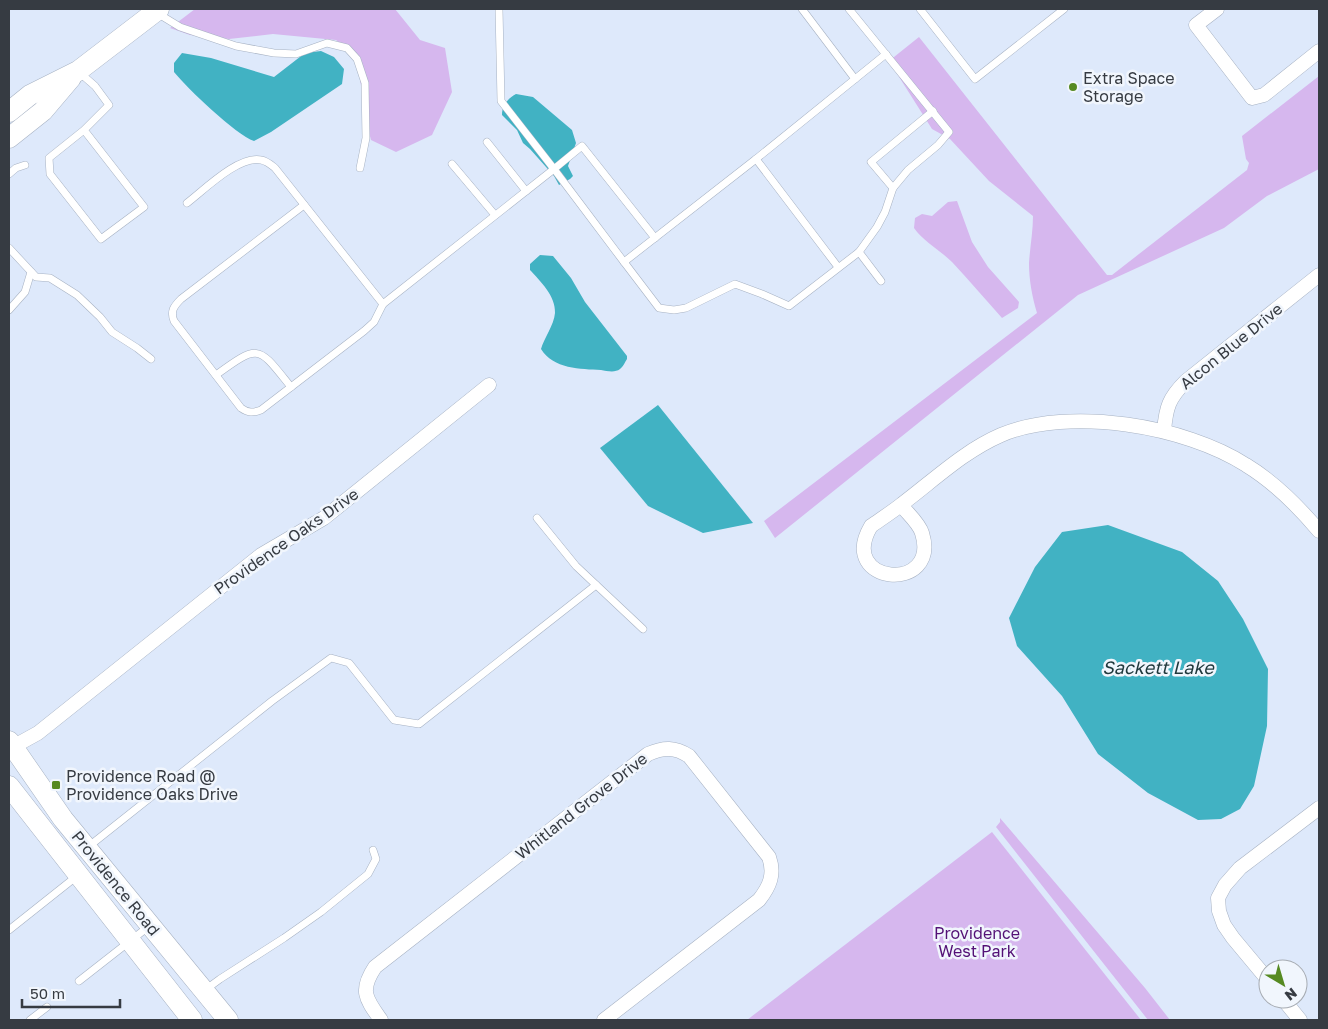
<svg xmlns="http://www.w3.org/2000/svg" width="1328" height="1029" font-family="'Golos Text',sans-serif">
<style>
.green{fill:#d6b7ee}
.water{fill:#41b2c3}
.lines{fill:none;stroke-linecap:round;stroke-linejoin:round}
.lane-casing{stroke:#a7b2c3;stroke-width:8}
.street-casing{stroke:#a7b2c3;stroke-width:15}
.secondary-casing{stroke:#a7b2c3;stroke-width:21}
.lane{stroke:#fff;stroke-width:7}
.street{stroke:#fff;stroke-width:14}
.secondary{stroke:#fff;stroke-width:20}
.poi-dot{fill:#568a22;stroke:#f1f6fd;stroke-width:2}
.labels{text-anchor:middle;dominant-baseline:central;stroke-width:5;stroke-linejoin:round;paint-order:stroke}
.poi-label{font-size:16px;fill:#363b42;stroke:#f1f6fd;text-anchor:start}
.street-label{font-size:16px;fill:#363b42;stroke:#f1f6fd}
.park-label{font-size:16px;fill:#531176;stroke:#f1f6fd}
.water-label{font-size:18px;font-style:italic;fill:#1f383c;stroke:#f1f6fd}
</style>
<rect width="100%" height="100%" fill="#dee9fb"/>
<g class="green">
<polygon points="195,9 395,9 420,40 445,48 452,92 432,135 396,152 371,140 366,121 357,58 336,40 273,34 229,39 190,35 170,28"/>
<path d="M919 37 1107 275H1112L1247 170 1249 163 1246 159 1242 136 1319 76V169L1267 196 1224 228 1078 295 775 538 764 521 1037 313C1032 296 1029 280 1029 263 1030 247 1033 232 1033 216L989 181 950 139 932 129 889 61Z"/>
<path d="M957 201 972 242 988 267 1019 302 1018 308 1002 318C985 299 969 280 952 262 940 250 924 242 914 228L915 218 922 214 932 216 948 202Z"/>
<polygon points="1000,818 1145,988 1170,1020 1148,1020 996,827 1000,822"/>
<polygon points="992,832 1141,1020 747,1020"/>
</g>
<g class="water">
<path d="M321 51 334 57 344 69 342 84 271 132 254 141C236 135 187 88 174 72V63L182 53 211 58 274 77 305 53Z"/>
<path d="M516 94 533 97 572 130 576 143 568 166 573 176 570 179 559 185 554 176 530 149 523 143 517 130 502 115C502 106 508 98 516 94Z"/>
<path d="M540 255 553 256 571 278 585 302 627 356V359C625 362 623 367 620 369 615 373 607 371 601 370 581 369 553 369 541 349 544 338 554 325 555 313 556 296 540 281 530 270V264Z"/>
<polygon points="658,405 753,523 703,533 648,506 600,448"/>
<polygon points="1108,525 1182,552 1218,581 1243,619 1268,669 1267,726 1254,786 1240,809 1221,819 1198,820 1148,793 1098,754 1062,696 1017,646 1009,618 1035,567 1062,532"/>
</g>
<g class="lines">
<g class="lane-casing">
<g id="lane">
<polyline points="802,9 855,79"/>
<polyline points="920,9 975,79 1064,9"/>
<polyline points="157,13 180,27 236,46 274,53 296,54 327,43 347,48 357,59 365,83 366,138 360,168"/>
<polyline points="80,73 95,86 109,105 84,130 144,207 101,239 50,174 49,158 84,130"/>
<polyline points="487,142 526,191"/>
<polyline points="756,159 624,262 659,308 674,310 686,308 735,284 762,294 789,306 859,252 877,227 885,212 893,188 908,170 938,145 949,132 849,9"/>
<polyline points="452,164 495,215"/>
<polyline points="9,174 16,168 25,165"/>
<polyline points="893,188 871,162 933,111"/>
<path d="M187 203C204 190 239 155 261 160 267 161 270 164 275 168L383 304 554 169 501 101 499 9"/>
<path d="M304 205 181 299C174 306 170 311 174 321L241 408C248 413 253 413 261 410L364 331 374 322 383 304"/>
<polyline points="9,248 36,277 50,278 77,295 100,317 112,332 137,348 151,359"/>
<polyline points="859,252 881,281"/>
<polyline points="624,262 554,169 582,146 655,238"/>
<polyline points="838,267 756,159 886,54"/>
<polyline points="9,310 25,292 31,272"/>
<path d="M216 375C260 343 258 346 291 387"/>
<polyline points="537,518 576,566 643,629"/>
<polyline points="88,847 272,701 331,658 349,663 394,720 419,724 596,585"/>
<polyline points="9,930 77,876"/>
<polyline points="79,981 148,927"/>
<polyline points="205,990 220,979 284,938 321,912 368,874 376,859 373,850"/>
<polyline points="30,1020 47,1007"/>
</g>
</g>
<g class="street-casing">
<g id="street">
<polyline points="1217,9 1196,25 1252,98 1264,95 1319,51"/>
<path d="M1164 431C1166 407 1169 398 1186 381L1319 275"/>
<path d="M901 505C908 514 919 523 922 533 941 594 836 585 871 526 881 519 892 512 902 504 934 480 964 451 1001 435 1069 406 1186 426 1246 465 1274 482 1298 506 1319 531"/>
<polyline points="9,749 38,733 261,555 324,518 489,385"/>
<polyline points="1268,980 1233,938 1224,925 1219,911 1218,898 1225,885 1240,868 1319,808"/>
<polyline points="1283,999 1300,1020"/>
<path d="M381 1020C366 999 359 991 375 967L648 754C664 747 675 747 689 756L769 857C775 874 770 886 759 900L604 1020"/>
</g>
</g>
<g class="secondary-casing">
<g id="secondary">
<polyline points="9,112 30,95 78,71 159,9"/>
<polyline points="9,138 43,111 71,78"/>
<polyline points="9,741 63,819 228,1020"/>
<polyline points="9,786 192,1020"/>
</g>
</g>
<use href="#lane" class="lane"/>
<use href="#street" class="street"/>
<use href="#secondary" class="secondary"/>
</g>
<g class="poi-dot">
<circle cx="1073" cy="87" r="5"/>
<rect x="51" y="780" width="10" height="10" rx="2.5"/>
</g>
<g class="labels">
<g class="poi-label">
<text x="1083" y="78">Extra Space<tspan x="1083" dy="18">Storage</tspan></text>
<text x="66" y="776">Providence Road @<tspan x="66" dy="18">Providence Oaks Drive</tspan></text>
</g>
<g class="street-label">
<text transform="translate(1231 346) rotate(-39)">Alcon Blue Drive</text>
<text transform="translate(286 541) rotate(-35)">Providence Oaks Drive</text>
<text transform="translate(581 806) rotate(-38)">Whitland Grove Drive</text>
<text transform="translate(116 883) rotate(51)">Providence Road</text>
</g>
<g class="park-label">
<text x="977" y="933">Providence<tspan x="977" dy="18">West Park</tspan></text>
</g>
<g class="water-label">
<text x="1158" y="667">Sackett Lake</text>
</g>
</g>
<rect width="1328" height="1029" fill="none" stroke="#363b42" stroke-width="20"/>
<g transform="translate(1283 984) rotate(142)"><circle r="24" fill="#f1f6fd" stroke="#a6abb2"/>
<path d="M0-4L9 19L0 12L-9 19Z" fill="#568a22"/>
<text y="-8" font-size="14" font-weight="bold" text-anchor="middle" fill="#363b42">N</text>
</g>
<path d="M22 999v8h98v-8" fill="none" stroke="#363b42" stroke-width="2.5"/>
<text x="30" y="999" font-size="15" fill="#363b42" stroke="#f1f6fd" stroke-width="4" paint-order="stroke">50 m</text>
</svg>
